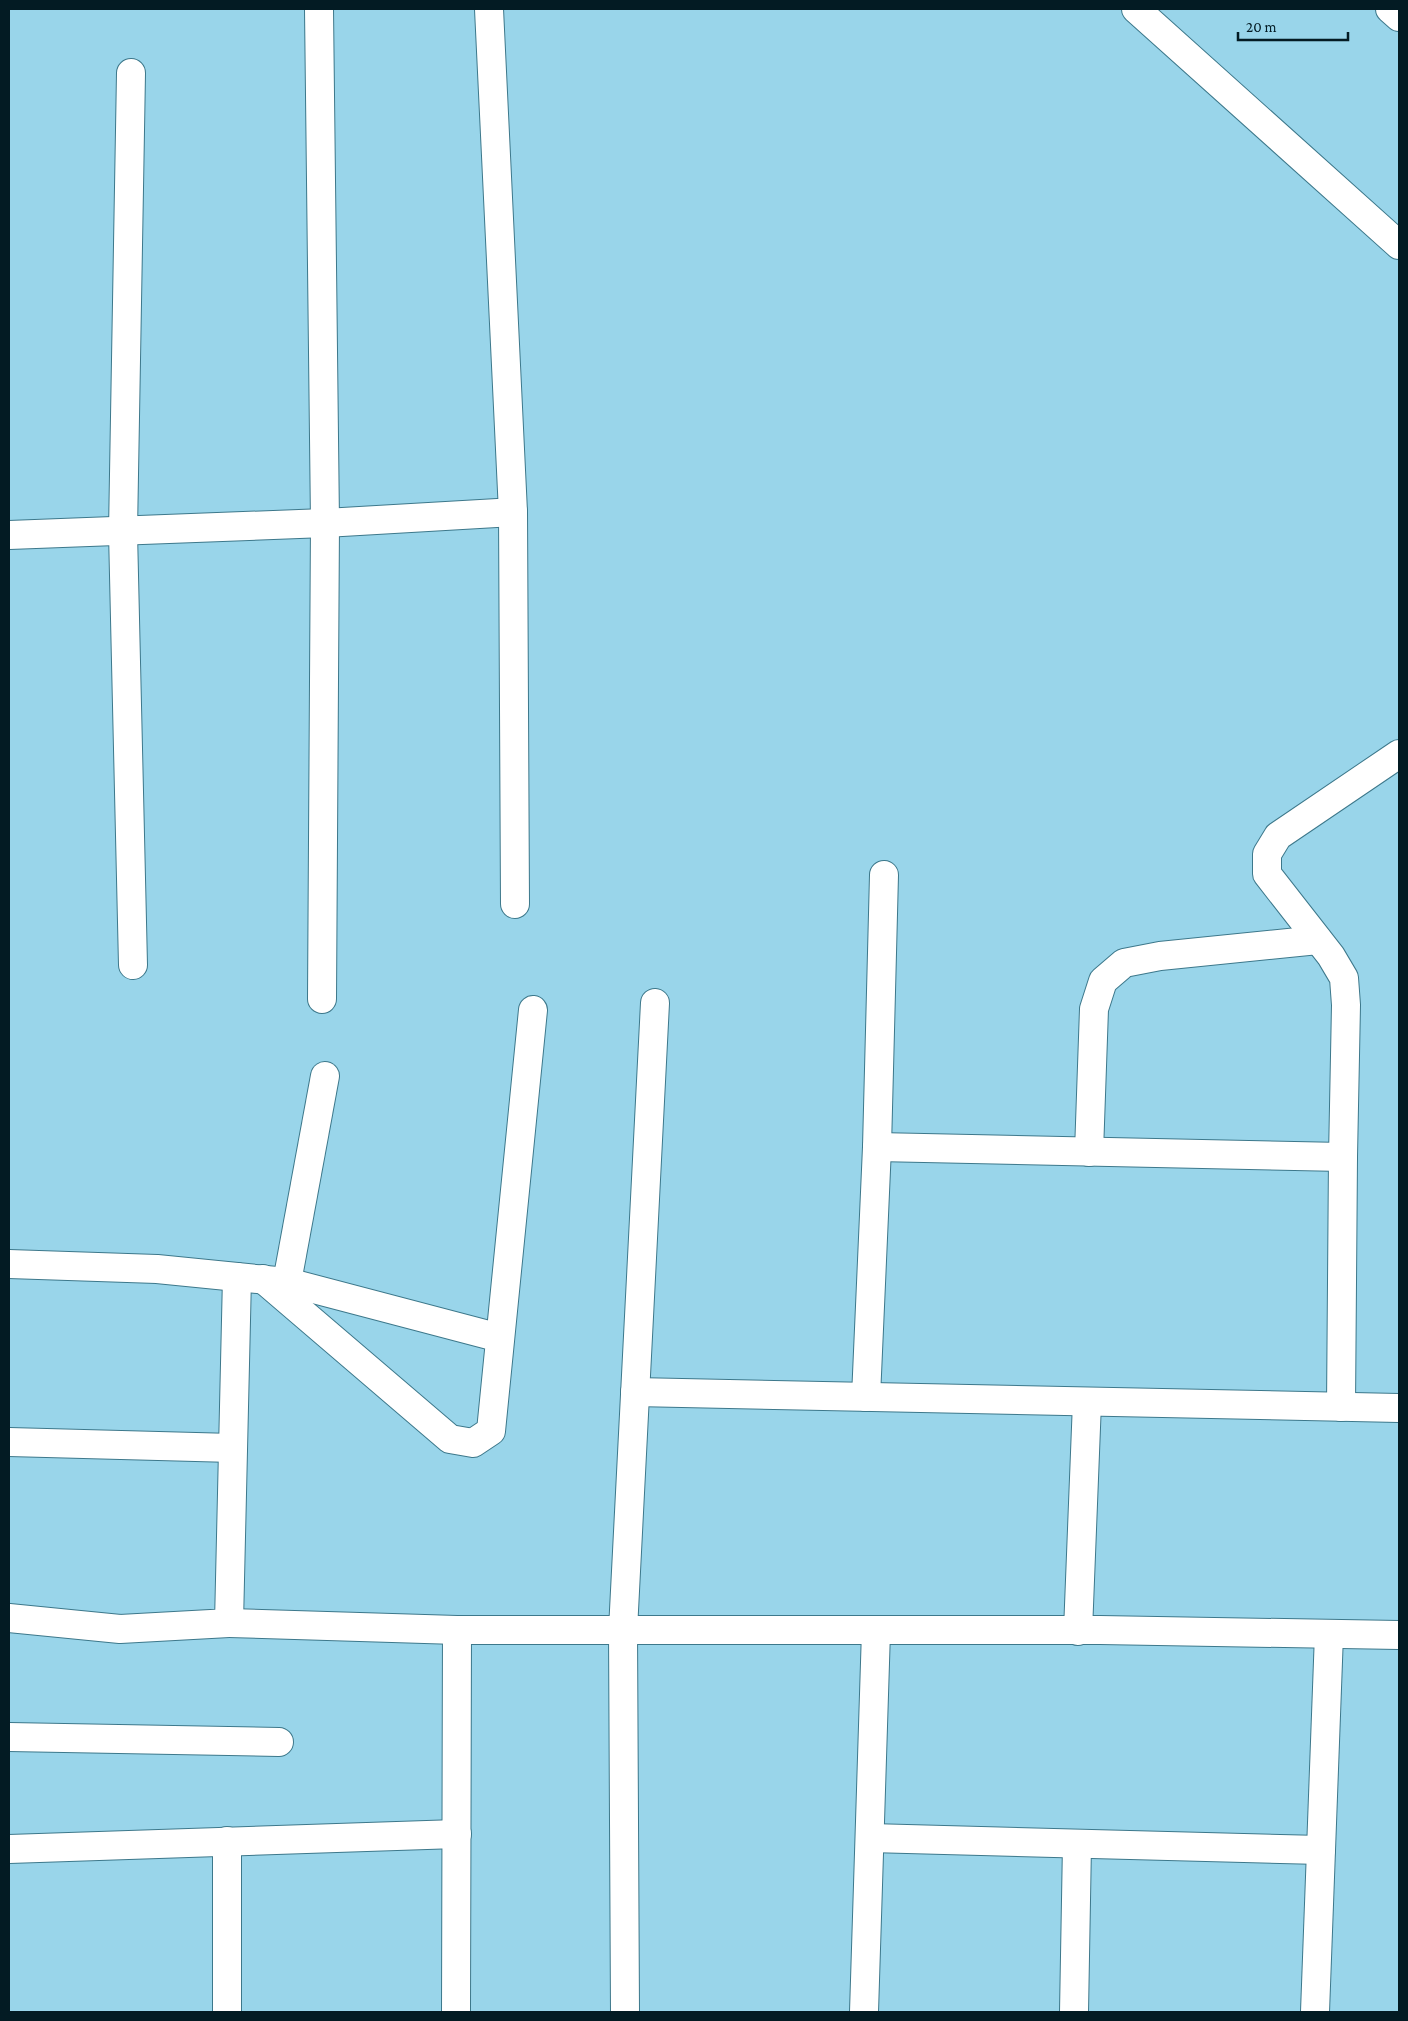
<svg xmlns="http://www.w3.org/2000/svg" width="1408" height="2021" font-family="'Crimson Pro',serif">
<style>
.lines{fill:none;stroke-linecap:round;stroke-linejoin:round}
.street-casing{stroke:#3d788b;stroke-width:30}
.street{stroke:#fff;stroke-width:28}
</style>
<rect width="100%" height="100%" fill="#99d5ea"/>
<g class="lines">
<g class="street-casing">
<g id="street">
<polyline points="319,9 325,523 322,999"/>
<polyline points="489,9 513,512 515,904"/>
<polyline points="1136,9 1399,245"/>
<polyline points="1390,9 1399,17"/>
<polyline points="131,73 123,532 133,965"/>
<polyline points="9,535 325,523 513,512"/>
<polyline points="877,1147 1343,1157"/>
<polyline points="1089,1152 1094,1009 1103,981 1124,963 1160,956 1318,940"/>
<polyline points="9,1264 157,1269 287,1282 500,1338"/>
<polyline points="263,1279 450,1439 473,1443 491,1431 533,1010"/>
<polyline points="287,1282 325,1076"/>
<polyline points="635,1392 1399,1408"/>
<polyline points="866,1397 877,1147 884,875"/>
<polyline points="1341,1407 1343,1157 1346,1005 1344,978 1331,956 1267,874 1267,854 1278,836 1399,754"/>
<polyline points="9,1442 233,1448"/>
<polyline points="9,1618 120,1629 229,1623 237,1277"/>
<polyline points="229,1623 457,1630 1100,1630 1399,1635"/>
<polyline points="1078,1631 1087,1402"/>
<polyline points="9,1737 279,1742"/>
<polyline points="870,1838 1321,1850"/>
<polyline points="227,1841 227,2012"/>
<polyline points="9,1849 457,1834"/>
<polyline points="456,2012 457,1630"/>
<polyline points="625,2012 623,1630 655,1003"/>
<polyline points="864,2012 876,1631"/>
<polyline points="1074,2012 1077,1844"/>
<polyline points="1315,2012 1329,1634"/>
</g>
</g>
<use href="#street" class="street"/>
</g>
<rect width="1408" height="2021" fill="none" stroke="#031b23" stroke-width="20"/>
<path d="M1238 32v8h110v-8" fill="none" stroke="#031b23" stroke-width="2.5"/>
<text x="1246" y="32" font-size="15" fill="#031b23" stroke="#99d5ea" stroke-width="4" paint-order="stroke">20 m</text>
</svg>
